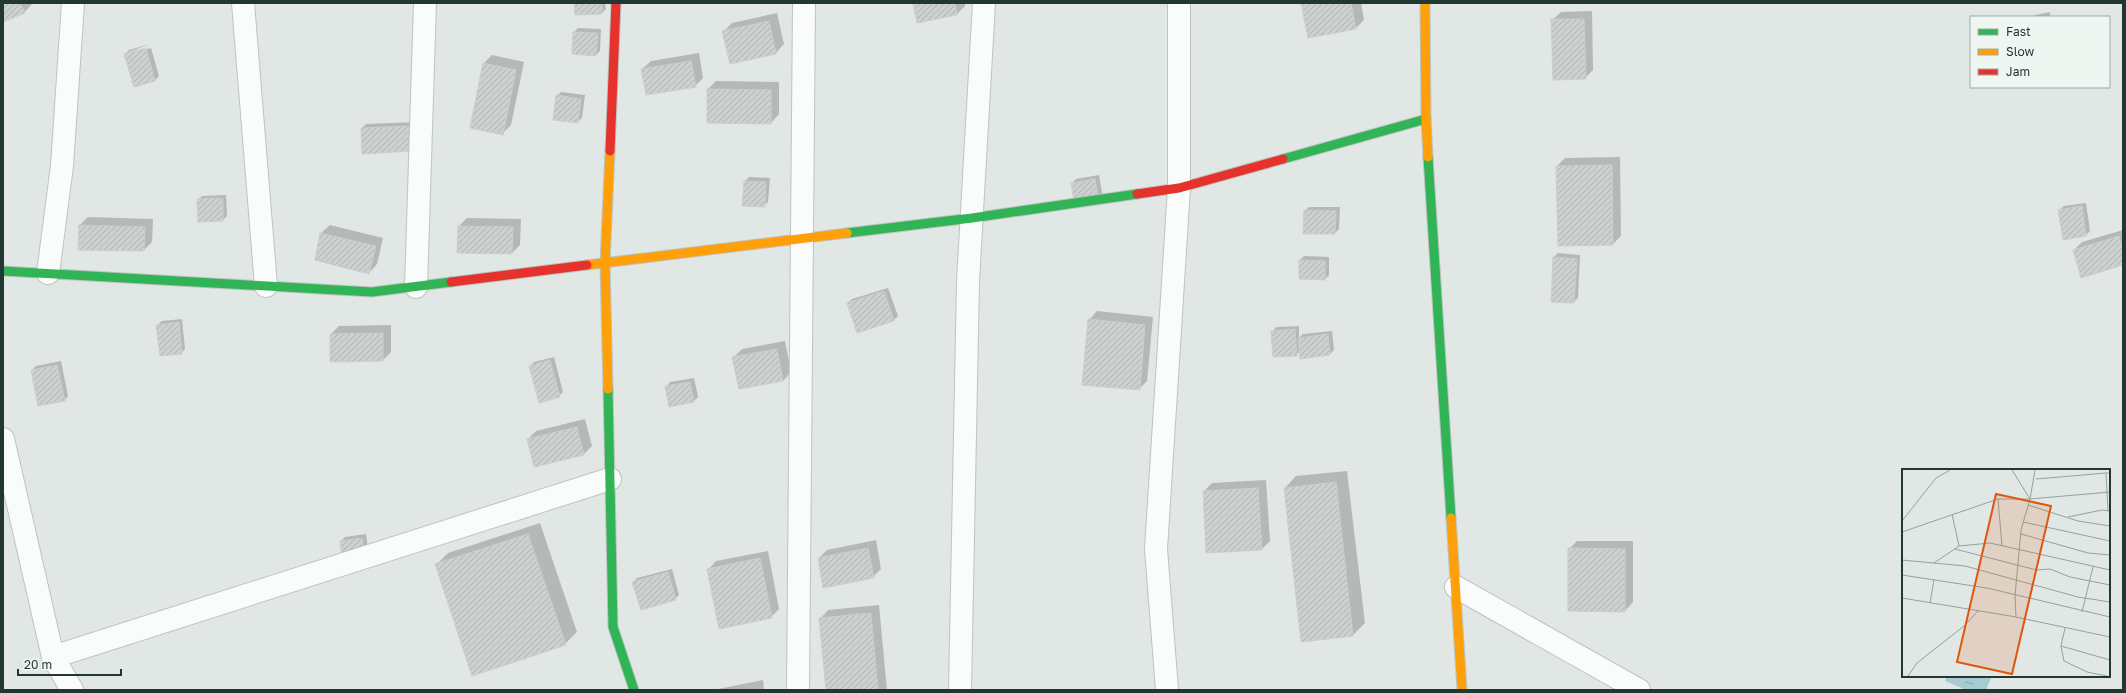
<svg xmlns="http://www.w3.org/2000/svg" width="2126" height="693" font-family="'Golos Text',sans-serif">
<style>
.water{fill:url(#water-ripples)}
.shadow{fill:#0003}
.building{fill:url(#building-hatch);stroke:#cacfcd}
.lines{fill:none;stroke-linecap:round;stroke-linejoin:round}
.street-casing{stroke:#bec4c1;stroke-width:24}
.fast-casing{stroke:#bec4c1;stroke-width:11}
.slow-casing{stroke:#bec4c1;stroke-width:11}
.jam-casing{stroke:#bec4c1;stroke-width:11}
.street{stroke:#fafbfb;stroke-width:22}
.fast{stroke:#30b455;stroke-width:9}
.slow{stroke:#ff9f0a;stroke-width:9}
.jam{stroke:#e5322d;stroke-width:9}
.inset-road{fill:none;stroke:#95a19c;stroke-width:1}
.view{fill:#de570e;fill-opacity:0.15;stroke:#de570e;stroke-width:2}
.inset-edge{fill:none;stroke:#223731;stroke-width:2}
</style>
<defs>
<pattern id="water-ripples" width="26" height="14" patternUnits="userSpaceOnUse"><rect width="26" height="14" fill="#a6ccd1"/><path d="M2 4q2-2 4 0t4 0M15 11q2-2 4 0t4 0" fill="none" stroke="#87a6aa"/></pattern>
<pattern id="building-hatch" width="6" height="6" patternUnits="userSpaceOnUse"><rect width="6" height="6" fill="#ccd0ce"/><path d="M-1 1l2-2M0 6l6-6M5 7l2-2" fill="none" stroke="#afb3b1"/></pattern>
</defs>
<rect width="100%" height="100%" fill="#e1e7e4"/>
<polygon class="water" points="1947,676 1992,676 1986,690 1966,690 1945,681"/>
<g class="shadow">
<polygon points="3,3 32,3 32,4 24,13 3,21"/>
<polygon points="575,3 605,3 606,9 602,13"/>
<polygon points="914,3 965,3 965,6 957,14 918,22"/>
<polygon points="1302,3 1361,3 1364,20 1356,28"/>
<polygon points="1592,11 1593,70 1585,78 1552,20 1561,12"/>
<polygon points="2050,12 2050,17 2033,17 2035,15"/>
<polygon points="777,13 784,44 776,53 731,62 723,32 732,23"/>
<polygon points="578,28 601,29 600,51 596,55 574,32"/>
<polygon points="150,44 129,52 129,54 151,48 159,76 155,80 134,86 125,54 129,50"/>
<polygon points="699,53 703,78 695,86 642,69 651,61"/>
<polygon points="492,55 524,62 511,125 503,133 471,127 484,63"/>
<polygon points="716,81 779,82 779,114 771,123 708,89"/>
<polygon points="561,92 585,95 582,118 578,122 557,96"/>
<polygon points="415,122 416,146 362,128 366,124"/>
<polygon points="1620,157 1621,236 1613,244 1557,166 1565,158"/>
<polygon points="1099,175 1103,198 1072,183 1076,179"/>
<polygon points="749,177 770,178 768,202 764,206 745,181"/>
<polygon points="226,195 227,216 223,220 198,200 202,196"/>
<polygon points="2086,203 2090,231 2086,235 2064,238 2059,210 2064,206"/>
<polygon points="1309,207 1340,207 1339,229 1335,233 1305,211"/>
<polygon points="88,217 153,219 152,242 144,250 80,225"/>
<polygon points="467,218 521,219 520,245 512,253 458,252 459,226"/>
<polygon points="330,225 383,238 377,264 369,273 321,233"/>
<polygon points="2123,230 2123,264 2074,250 2082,242"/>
<polygon points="1558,253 1580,255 1578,298 1574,302 1554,257"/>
<polygon points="1304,256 1329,257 1329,275 1325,279 1300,260"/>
<polygon points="888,288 898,316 894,320 848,303 852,299"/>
<polygon points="1097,311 1153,317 1147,381 1139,389 1089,320"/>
<polygon points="182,319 185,349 181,353 157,325 162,321"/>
<polygon points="391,325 391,352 383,360 331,334 339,326"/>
<polygon points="1299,326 1299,338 1303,334 1332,331 1334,350 1330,354 1300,351 1296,355 1272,331 1277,327"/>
<polygon points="785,341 791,372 783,381 739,388 733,358 742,349"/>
<polygon points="554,357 563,392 559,396 530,366 534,362"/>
<polygon points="61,361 68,396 64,401 32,370 36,366"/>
<polygon points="694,378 698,397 694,401 670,406 666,387 670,382"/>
<polygon points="585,419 592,446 584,454 535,466 528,439 536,431"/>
<polygon points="1347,471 1365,623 1353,635 1302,641 1285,488 1296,476"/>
<polygon points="1266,480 1270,541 1262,549 1204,491 1212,483"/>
<polygon points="540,523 577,632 565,644 436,565 448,553"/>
<polygon points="366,534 369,555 341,541 345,537"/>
<polygon points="876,540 881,569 873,577 819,558 827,550"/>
<polygon points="1577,541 1633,541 1633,602 1625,611 1569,549"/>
<polygon points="768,551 779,609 771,617 708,570 716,561"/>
<polygon points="672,569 679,595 675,599 633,582 637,578"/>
<polygon points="879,605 887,690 827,690 820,619 828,610"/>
<polygon points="763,680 764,690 713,690"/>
</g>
<g class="building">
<polygon points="3,3 20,3 25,13 3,22"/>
<polygon points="574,3 602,3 602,14 575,15"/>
<polygon points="913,3 955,3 957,15 917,23"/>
<polygon points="1301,3 1351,3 1356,29 1308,38"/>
<polygon points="1551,19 1584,19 1586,79 1553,80"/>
<polygon points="769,21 776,54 730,64 722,31"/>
<polygon points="573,32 598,33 596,56 572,54"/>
<polygon points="146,48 155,81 134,87 124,54"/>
<polygon points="691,61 696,87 646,95 641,69"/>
<polygon points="483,63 516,70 503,135 470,128"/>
<polygon points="707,89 771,90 771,124 707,123"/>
<polygon points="556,95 581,99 578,123 553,120"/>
<polygon points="411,126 412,151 362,154 361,128"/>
<polygon points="1612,165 1613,245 1558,246 1556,166"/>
<polygon points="1095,179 1099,203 1075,207 1071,183"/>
<polygon points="744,181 766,182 765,207 742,206"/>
<polygon points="223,198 223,221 198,222 197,199"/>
<polygon points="2082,206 2086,236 2063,240 2058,210"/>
<polygon points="1304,210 1336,211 1335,234 1303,234"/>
<polygon points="79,225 145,227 144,251 78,250"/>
<polygon points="458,226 513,227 512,254 457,253"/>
<polygon points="320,233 376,246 369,274 315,260"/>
<polygon points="2119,236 2123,249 2123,265 2081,278 2073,250"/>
<polygon points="1553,257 1577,259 1574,303 1551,302"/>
<polygon points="1299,260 1325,261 1325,280 1299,279"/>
<polygon points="884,291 894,321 857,333 847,303"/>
<polygon points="1088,319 1145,325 1140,390 1082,385"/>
<polygon points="179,322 182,354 160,356 156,325"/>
<polygon points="1295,329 1297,356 1273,357 1271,331"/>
<polygon points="383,333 383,361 330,362 330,334"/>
<polygon points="1328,334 1330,355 1300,359 1298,338"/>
<polygon points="777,349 783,381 739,389 732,357"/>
<polygon points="550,360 560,397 539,403 529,366"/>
<polygon points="57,365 65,401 38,406 31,370"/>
<polygon points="690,382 694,402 669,407 665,386"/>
<polygon points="577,427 584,455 534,467 527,439"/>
<polygon points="1336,482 1353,636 1301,642 1284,488"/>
<polygon points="1258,488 1262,550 1206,553 1203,491"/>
<polygon points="528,534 566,645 472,676 435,564"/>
<polygon points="362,538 365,560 343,563 340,541"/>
<polygon points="868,548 874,578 823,588 818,558"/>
<polygon points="1568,548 1625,549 1625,612 1568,611"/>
<polygon points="760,558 772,618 719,629 707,569"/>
<polygon points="668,572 676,600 641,610 632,582"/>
<polygon points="871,613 878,690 826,690 819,618"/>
</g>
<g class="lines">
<g class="street-casing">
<g id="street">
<polyline points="243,3 266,286"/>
<polyline points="48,273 62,166 73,3"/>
<polyline points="416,287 425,3"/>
<polyline points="3,439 53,657 72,690"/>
<polyline points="1456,587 1639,690"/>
<polyline points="53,657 610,479"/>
<polyline points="798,690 804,3"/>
<polyline points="960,690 968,281 984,3"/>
<polyline points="1167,690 1156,549 1179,188 1179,3"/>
</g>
</g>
<g class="fast-casing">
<g id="fast">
<polyline points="1428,157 1451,518"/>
<polyline points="1283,159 1426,119"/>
<polyline points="847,233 972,218 1137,194"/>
<polyline points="3,271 372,292 451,282"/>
<polyline points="608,389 613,627 634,690"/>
</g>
</g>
<g class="slow-casing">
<g id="slow">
<polyline points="1425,3 1426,119 1428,157"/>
<polyline points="587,265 847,233"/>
<polyline points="608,389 605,263 610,151"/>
<polyline points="1451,518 1462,690"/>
</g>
</g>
<g class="jam-casing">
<g id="jam">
<polyline points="610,151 616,3"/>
<polyline points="1137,194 1179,188 1283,159"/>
<polyline points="451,282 587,265"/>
</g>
</g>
<use href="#street" class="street"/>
<use href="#fast" class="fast"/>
<use href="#slow" class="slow"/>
<use href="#jam" class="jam"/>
</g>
<g transform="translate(1902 469)">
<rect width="208" height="208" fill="#e1e7e4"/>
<path class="inset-road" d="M110 1 128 30M134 10 204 4M96 30 100 77M128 30 133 1M126 36 176 52 208 57M206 42 204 4H208M50 45 57 77M166 48 200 41 208 42M0 52 34 9 48 1M121 53 208 72M0 63 96 30H128M119 65 186 84 208 86M53 80 115 96 135 101 148 100 168 108 208 116M0 91 63 97 176 128 208 133M32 94 57 77 88 74 208 101M0 106 85 119 208 148M0 129 114 148 208 168M28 134 32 111M180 143 191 98M114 148 113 127 119 61 128 30 208 23M163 159 159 177 208 191M159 177 162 192 185 203 205 207M6 207 15 194 62 157 76 142"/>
<path class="view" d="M94 25 149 37 110 205 55 193Z"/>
<rect width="208" height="208" class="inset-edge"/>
</g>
<rect width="2126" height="693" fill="none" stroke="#223731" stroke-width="8"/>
<rect x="1970" y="16" width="140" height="72" fill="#eff6f2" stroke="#9daaa5"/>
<rect x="1978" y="29" width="20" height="6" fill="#30b455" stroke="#9daaa5"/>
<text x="2006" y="36" font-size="12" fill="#223731">Fast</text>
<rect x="1978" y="49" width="20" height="6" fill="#ff9f0a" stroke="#9daaa5"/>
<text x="2006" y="56" font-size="12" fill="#223731">Slow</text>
<rect x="1978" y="69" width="20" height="6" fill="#e5322d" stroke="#9daaa5"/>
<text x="2006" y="76" font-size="12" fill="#223731">Jam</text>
<path d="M18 669v6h103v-6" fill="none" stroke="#223731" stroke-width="2"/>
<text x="24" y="669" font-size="12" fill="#223731" stroke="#eff6f2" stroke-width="3" paint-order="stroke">20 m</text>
</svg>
